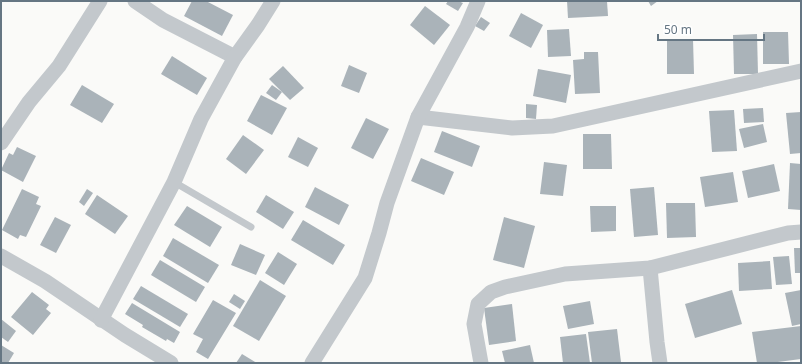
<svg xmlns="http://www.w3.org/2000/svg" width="802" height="364" font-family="'Noto Sans',sans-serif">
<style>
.building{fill:#aab3b9}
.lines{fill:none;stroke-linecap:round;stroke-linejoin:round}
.lane{stroke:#c3c8cc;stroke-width:7}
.street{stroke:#c3c8cc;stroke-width:15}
</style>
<rect width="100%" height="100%" fill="#fafaf8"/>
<g class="building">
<polygon points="192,1 206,1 233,15 222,36 184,16"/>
<polygon points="448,1 458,1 463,3 458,11 446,4"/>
<polygon points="567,1 607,1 608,16 568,18"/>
<polygon points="648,1 658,1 651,6"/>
<polygon points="425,6 450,25 434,45 410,25"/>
<polygon points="521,13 543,25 531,48 509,36"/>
<polygon points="481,17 490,23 484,31 475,26"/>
<polygon points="569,29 571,56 548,57 547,30"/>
<polygon points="763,32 788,32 789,64 763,64"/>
<polygon points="757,34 758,74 734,74 733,35"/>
<polygon points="667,39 693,39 694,74 667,74"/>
<polygon points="584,52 598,52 600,93 575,94 573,60 584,59"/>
<polygon points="172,56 207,78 197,95 161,74"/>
<polygon points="349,65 367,73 359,93 341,86"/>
<polygon points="283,66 304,88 290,100 269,79"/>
<polygon points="538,69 571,75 566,103 533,96"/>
<polygon points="82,85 114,104 102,123 70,105"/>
<polygon points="272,85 282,92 276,100 266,93"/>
<polygon points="261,95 287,108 272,135 247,121"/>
<polygon points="526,104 537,105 536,119 526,118"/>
<polygon points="763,108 764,122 744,123 743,109"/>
<polygon points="734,110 737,151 712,152 709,111"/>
<polygon points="801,112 801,153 790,154 786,113"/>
<polygon points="366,118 389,129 373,159 351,148"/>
<polygon points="763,124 767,142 744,148 739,129"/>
<polygon points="442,131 480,146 472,167 434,152"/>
<polygon points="583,134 611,134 612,169 583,169"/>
<polygon points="243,135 264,150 246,174 226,159"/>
<polygon points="298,137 318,148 308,167 288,157"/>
<polygon points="17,147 36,156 23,182 1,170 9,153 13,155"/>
<polygon points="421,158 454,172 444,195 411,181"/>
<polygon points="544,162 567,165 563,196 540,194"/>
<polygon points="790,163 801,164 801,210 788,209"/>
<polygon points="774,164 780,191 748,198 742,171"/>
<polygon points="733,172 738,202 705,207 700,177"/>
<polygon points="315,187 349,205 339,225 305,207"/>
<polygon points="654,187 658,235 634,237 630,189"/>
<polygon points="22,189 39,197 36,204 41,206 26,237 20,235 18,239 2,230"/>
<polygon points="87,189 93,193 84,206 79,202"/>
<polygon points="97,195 128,216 115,234 85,214"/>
<polygon points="266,195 294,212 283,229 256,212"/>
<polygon points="666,203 695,203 696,237 667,238"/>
<polygon points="187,206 222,227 210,247 174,225"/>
<polygon points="590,206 616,206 616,231 591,232"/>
<polygon points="55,217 71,225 56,253 40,245"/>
<polygon points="504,217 535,226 524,268 493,260"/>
<polygon points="303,220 345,245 333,265 291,240"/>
<polygon points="173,238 219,265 208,283 163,256"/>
<polygon points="240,244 265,255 256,275 231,265"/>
<polygon points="794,248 801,248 801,273 795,273"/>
<polygon points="278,252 297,264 284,285 265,273"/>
<polygon points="789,256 792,284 776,285 773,257"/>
<polygon points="160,260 205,287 196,302 151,275"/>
<polygon points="770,261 772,289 739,291 738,263"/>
<polygon points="260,280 286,296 259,341 233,326"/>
<polygon points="141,286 188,314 180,327 133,299"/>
<polygon points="732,290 742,324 695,338 685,304"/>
<polygon points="801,290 801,324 792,326 785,293"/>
<polygon points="32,292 49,305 46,309 51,313 33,335 11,317"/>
<polygon points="234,294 245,301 240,309 229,302"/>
<polygon points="213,300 236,313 208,359 196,352 203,339 193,334"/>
<polygon points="590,301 594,324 568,329 563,306"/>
<polygon points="132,303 180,332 174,343 167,339 166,341 142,327 143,325 125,314"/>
<polygon points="512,304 516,341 489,345 484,308"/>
<polygon points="1,319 16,331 8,342 1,337"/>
<polygon points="801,326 801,359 770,363 757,363 752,332"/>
<polygon points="617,329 621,362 592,363 588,332"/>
<polygon points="586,334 590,363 563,363 560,337"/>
<polygon points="1,345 14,353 8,363 1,362"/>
<polygon points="530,345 534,363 505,363 502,351"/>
<polygon points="242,354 257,363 236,363"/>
</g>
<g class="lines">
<polyline class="lane" points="174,182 251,227"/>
<g class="street">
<polyline points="135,1 163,20 235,57"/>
<polyline points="418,117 512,128 553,126 801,71"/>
<polyline points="1,143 29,102 59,66 100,1"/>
<polyline points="1,256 45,281 125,335 171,363"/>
<polyline points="650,268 657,342 660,363"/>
<polyline points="101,320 174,182 201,119 235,57 258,25 273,1"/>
<polyline points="312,363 365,278 379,233 387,203 418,117 467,27 478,1"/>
<polyline points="481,363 474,324 478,304 491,292 505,287 565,274 650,268 788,233 801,232"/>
</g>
</g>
<rect width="802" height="364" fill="none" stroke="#657683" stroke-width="4"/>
<path d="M658 34v6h106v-6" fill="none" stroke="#657683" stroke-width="2"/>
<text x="664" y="34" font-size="12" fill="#657683" stroke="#ffffff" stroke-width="3" paint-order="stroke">50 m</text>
</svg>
